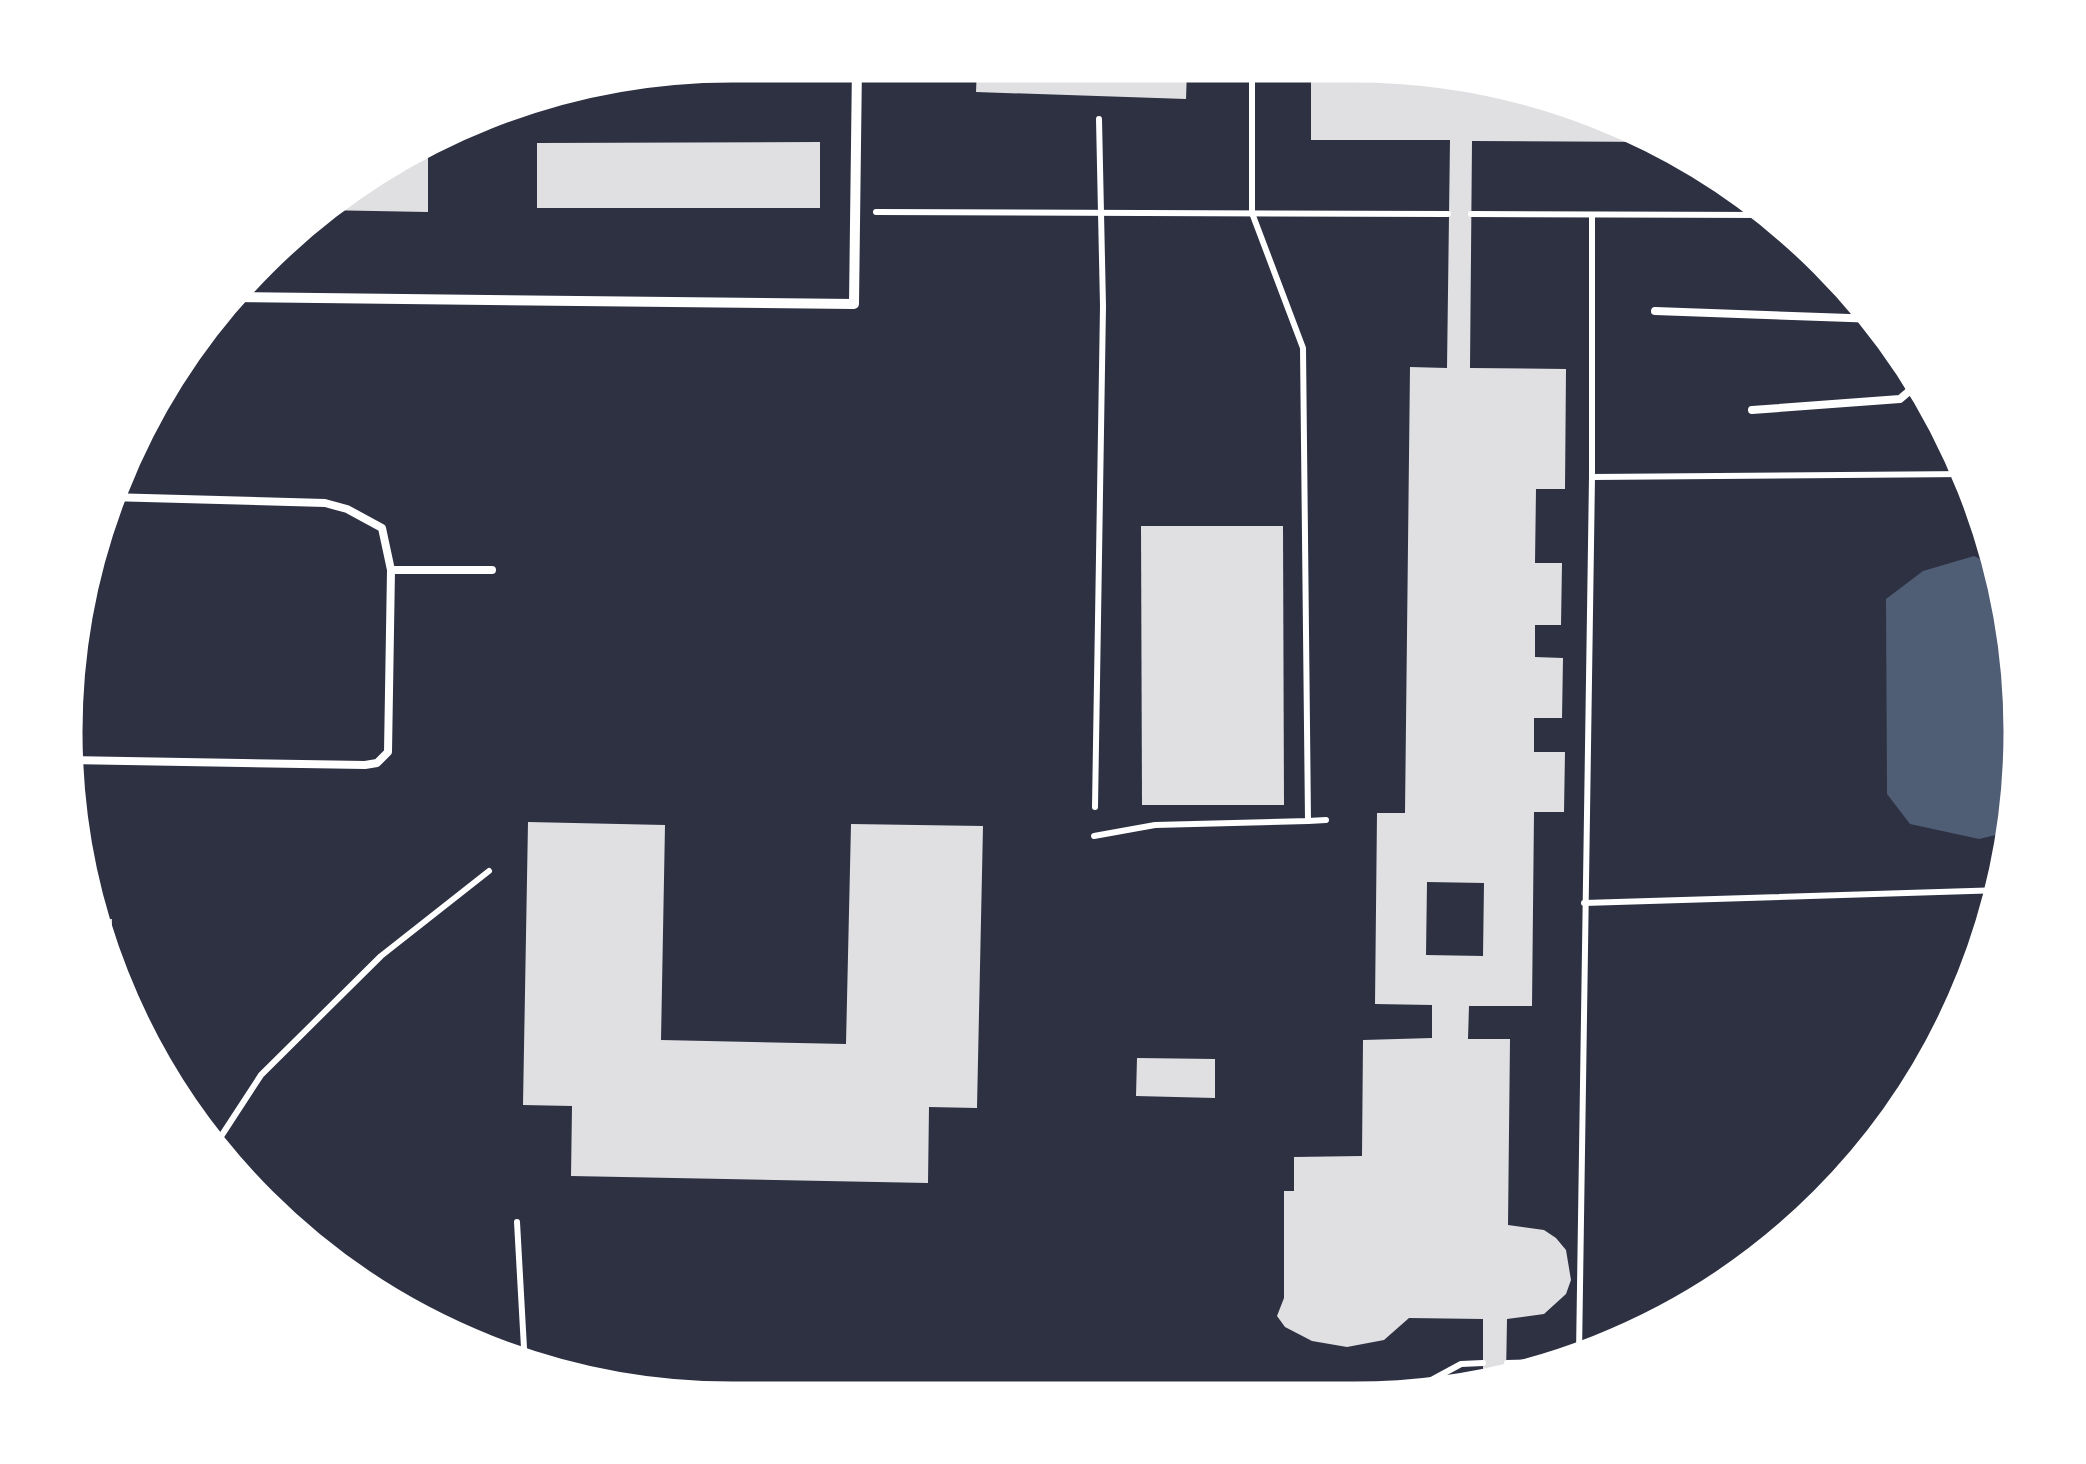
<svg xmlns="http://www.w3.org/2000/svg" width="2086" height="1464" font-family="Montserrat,sans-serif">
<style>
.water{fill:#4f5d75}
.building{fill:#e0e0e3;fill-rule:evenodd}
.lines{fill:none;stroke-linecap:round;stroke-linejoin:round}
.path{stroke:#fff;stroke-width:6}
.service{stroke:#fff;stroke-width:8}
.minor{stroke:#fff;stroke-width:10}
.rim{fill:none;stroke:#fff;stroke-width:5}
</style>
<rect width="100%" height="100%" fill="#2d3142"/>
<path class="water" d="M1974 556 2000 569C2021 656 2027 743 2013 831L1979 839 1910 824 1887 794 1886 599 1923 571Z"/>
<g class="building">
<polygon points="977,67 1187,70 1186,99 976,92"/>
<path d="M1311 72 1485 75 1661 142 1472 141 1470 368 1566 369 1565 489H1536L1535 563H1562L1561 625H1535V657L1563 658 1562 718H1534V752H1565L1564 812H1534L1532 1006H1469L1468 1039H1510L1508 1225 1544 1230 1556 1238 1566 1250 1571 1280 1566 1294 1544 1314 1507 1319 1506 1376 1483 1383V1319L1409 1318 1384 1340 1347 1347 1312 1341 1285 1327 1277 1316 1284 1298V1191H1294V1157L1362 1156 1363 1040 1432 1038V1005L1375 1004 1377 813H1405L1410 367 1447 368 1450 140H1311ZM1427 882 1484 883 1483 956 1426 955Z"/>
<polygon points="820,142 820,208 537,208 537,143"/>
<polygon points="422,147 428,147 428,212 320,210 361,175"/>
<polygon points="1141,526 1283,526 1284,805 1142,805"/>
<polygon points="528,822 665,825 661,1040 846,1044 851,824 983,826 977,1108 929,1107 928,1183 571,1176 572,1106 523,1105"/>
<polygon points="98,919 112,919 112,961 111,962"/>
<polygon points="1137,1058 1215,1059 1215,1098 1136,1096"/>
</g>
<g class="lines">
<g class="path">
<polyline points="876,212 1448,214"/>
<polyline points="1471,214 1766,215"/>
<polyline points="1592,477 1968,474"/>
<polyline points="1095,807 1103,306 1099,119"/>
<polyline points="1308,821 1326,820"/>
<polyline points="1094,836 1155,825 1308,821 1303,348 1252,213 1252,71"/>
<polyline points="1584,903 2003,890"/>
<polyline points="210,1145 218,1141 261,1075 381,956 489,871"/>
<polyline points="517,1222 525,1366"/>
<polyline points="1579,1354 1592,477 1592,215"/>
<polyline points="1507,1363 1553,1362"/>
<polyline points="1402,1396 1461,1364 1483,1363"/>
</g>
<g class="service">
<polyline points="652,73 857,74"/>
<polyline points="1655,311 1878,319"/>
<polyline points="1752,410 1900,399 1914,387 1912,367"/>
<polyline points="391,570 492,570"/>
<polyline points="68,760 365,765 377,763 388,752 391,570 382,528 347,509 325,503 108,497"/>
</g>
<polyline class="minor" points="224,297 854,304 857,65"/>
</g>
<path d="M0 0H2086V1464H0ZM732 80H1354A652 652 0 0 1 2006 732V732A652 652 0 0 1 1354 1384H732A652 652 0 0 1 80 732V732A652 652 0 0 1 732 80Z" fill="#fff" fill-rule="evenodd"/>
<path class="rim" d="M732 80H1354A652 652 0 0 1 2006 732V732A652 652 0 0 1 1354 1384H732A652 652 0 0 1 80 732V732A652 652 0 0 1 732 80Z"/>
</svg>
